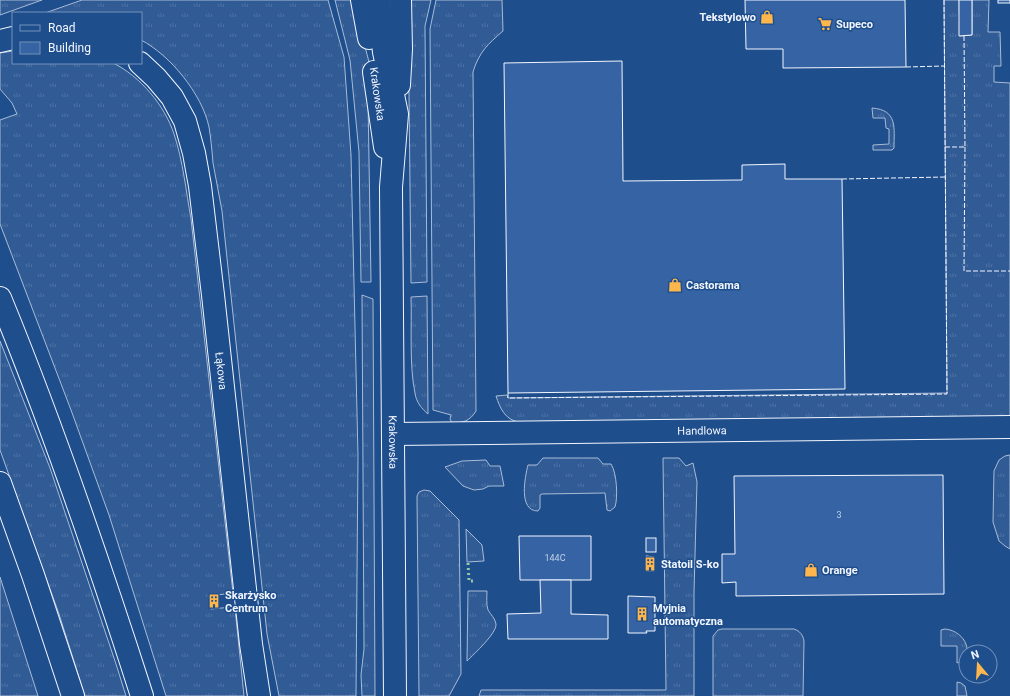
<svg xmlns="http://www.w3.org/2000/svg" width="1010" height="696" font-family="Roboto,sans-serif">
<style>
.grass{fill:url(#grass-tufts);stroke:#a8bbd7}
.building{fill:#3563a3;stroke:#f2f6ff}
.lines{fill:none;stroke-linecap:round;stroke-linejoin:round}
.minor-casing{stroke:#f2f6ff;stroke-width:24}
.highway-casing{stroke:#f2f6ff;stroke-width:24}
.minor{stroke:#1f4e8c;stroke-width:22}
.highway{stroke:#1f4e8c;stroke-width:22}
.hedge{stroke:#97c8a6;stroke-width:3;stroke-dasharray:2 3;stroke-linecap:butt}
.fence{stroke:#f2f6ff;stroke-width:1;stroke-dasharray:5 2;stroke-linecap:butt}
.labels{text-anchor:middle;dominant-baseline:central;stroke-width:3;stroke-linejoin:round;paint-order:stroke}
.number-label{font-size:9px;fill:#c3d1e8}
.poi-label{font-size:11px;font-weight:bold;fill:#f2f6ff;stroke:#1f4e8c;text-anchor:start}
.street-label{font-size:11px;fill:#f2f6ff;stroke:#1f4e8c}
</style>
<defs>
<pattern id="grass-tufts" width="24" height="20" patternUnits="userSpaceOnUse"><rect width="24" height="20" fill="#305b95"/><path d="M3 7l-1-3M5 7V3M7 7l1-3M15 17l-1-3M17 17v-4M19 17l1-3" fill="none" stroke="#4e73a5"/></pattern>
</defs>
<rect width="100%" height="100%" fill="#1f4e8c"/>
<g class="grass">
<polygon points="0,0 42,0 0,15"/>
<path d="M82 0H328L344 57 351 155 358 456 356 696H279L267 634 222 211C219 195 216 179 213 163 212 151 211 139 209 127 202 94 170 55 141 40V13H45Z"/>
<polygon points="335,0 353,0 369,62 368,100 371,282 361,282 359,152 350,60"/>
<polygon points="408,0 431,0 425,26 427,282 411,283"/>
<path d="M436 0H502L503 31C488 44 479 52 473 72L476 411C470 421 463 423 452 423L450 419 451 415 433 410 430 29Z"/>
<path d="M944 0H959L960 36 972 35V0H989L988 32H1000L1001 66H994V82L1010 83V418L519 422C505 420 500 408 496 396L507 395 508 398 947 393Z"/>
<path d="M13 51V63H113C140 76 165 106 174 134 183 161 186 191 191 219L233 593 209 596 211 609 232 607 235 608 244 696H166L109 515 71 410 0 224V120L17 114 12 103 0 89V53Z"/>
<path d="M872 108C898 110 894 128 894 148L892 150H873V145L889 144V129L886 128 885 118H873Z"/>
<polygon points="362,295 373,299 375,696 362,696 361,675 364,649"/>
<path d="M427 296 428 414C422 409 416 402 415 393 409 365 412 326 411 297Z"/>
<polygon points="0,341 50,468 116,664 126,696 85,696 59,614 0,450"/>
<polygon points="1010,455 1010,549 1005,546 999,541 993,522 994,471 999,460 1005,456"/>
<path d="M543 458H598L603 464H611C617 473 618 498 615 507L610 511 607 510 605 493 542 494 540 495V508L538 511C518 511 525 477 528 465H537Z"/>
<polygon points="663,458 679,458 686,466 693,463 697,482 694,592 694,696 479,696 481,690 666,690"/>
<polygon points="486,460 490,466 500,466 504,486 489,486 483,489 474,490 463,486 445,467 462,461"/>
<polygon points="424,490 430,491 459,520 461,674 449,696 419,696 417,496 419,492"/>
<polygon points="466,529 482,545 484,561 467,562"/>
<polygon points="0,577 38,696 0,696"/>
<path d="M468 591H487C487 597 486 604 488 610 491 615 495 618 496 624 497 633 474 654 467 661Z"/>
<path d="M722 629H794C800 631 803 635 804 641L803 696H713V636L718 630Z"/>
<path d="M945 629C966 631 976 656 957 663V646H941V630Z"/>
<polygon points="957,682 961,683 965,686 967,696 957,696"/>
</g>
<g class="building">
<polygon points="745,0 905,0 906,67 783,68 783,49 746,49"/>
<polygon points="959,0 972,0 972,35 959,36"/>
<rect x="998" y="0" width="12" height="3"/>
<polygon points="622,61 623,181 742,180 742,165 785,164 785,179 842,179 845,389 508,393 504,63"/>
<polygon points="943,475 944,594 736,596 736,582 722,583 722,554 735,554 734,476"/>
<polygon points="519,536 591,536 591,580 520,580"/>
<rect x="646" y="538" width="10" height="14"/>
<polygon points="646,556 654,557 654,571 646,571"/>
<polygon points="540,580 571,580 571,614 608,615 608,639 508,639 507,614 541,613"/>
<polygon points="628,596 655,597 655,631 646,631 647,633 628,633"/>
<polygon points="217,597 218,606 212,606 211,598"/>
</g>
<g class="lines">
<g class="minor-casing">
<g id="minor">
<polyline points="362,0 369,38"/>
<path id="s1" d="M378 0 384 52 397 114 391 187 395 696"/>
<polyline points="0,41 13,38"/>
<path id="s2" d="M140 63 156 78 172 97 185 121 194 153 200 186 213 295 251 644 259 696"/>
<polyline points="374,72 385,147"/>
<polyline points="399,85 401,49 400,0"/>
<path id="s3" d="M393 434 1010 427"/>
</g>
</g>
<g class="highway-casing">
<g id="highway">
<path d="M0 298C54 429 99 562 142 696"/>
<polyline points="0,483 33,575 73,696"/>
</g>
</g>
<use href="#minor" class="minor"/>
<use href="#highway" class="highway"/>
<polyline class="hedge" points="468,563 469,581 473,581"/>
<g class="fence">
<polyline points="906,67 944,66"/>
<polyline points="945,147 965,147 964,35"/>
<polyline points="965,147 964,271 1010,271"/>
<polyline points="842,179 945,177"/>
<polyline points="508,393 508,398 947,394 944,0"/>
</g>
</g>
<defs>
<g id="shop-bare" transform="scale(1.08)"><path d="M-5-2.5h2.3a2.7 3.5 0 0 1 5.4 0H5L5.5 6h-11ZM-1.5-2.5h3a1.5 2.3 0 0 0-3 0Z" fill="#ffb74d" stroke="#1f4e8c" stroke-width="2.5" paint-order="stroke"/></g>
<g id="supermarket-bare" transform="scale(1.08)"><path d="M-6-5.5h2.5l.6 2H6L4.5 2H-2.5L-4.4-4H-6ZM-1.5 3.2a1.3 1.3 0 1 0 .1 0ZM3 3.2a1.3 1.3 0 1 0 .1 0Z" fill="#ffb74d" stroke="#1f4e8c" stroke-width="2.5" paint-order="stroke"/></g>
<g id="building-bare" transform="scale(1.08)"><path d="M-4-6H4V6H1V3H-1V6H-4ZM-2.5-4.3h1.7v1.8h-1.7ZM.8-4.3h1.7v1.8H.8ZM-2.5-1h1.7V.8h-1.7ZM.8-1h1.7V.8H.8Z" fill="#ffb74d" stroke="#1f4e8c" stroke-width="2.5" paint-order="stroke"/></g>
</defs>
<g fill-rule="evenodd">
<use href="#shop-bare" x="767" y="17"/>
<use href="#supermarket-bare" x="825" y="24"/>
<use href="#shop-bare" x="675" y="285"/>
<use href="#building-bare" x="650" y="564"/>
<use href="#shop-bare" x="811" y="570"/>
<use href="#building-bare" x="214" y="601"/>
<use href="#building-bare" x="642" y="614"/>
</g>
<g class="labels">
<g class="number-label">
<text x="839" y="515">3</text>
<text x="555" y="558">144C</text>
</g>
<g class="poi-label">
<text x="756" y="17" text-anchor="end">Tekstylowo</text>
<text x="836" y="24">Supeco</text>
<text x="686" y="285">Castorama</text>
<text x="661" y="564">Statoil S-ko</text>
<text x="822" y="570">Orange</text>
<text x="225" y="595">Skarżysko<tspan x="225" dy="13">Centrum</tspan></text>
<text x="653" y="608">Myjnia<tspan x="653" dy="13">automatyczna</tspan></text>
</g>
<g class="street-label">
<text transform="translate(377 94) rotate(82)">Krakowska</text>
<text stroke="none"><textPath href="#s2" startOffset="327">Łąkowa</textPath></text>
<text stroke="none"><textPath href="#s3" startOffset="309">Handlowa</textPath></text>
<text stroke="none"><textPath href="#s1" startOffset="444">Krakowska</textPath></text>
</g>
</g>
<rect x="12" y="12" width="130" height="52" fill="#1f4e8c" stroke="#7391ba"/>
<rect x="20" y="25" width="20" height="6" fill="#1f4e8c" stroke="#7391ba"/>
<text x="48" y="32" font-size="12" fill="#f2f6ff">Road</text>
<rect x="20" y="42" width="20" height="12" fill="#3563a3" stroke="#7391ba"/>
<text x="48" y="52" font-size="12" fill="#f2f6ff">Building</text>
<g transform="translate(978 664) rotate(342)"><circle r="19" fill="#1f4e8c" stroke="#7391ba"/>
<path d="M0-3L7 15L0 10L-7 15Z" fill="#ffb74d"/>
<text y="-6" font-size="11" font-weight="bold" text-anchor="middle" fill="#f2f6ff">N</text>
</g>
</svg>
